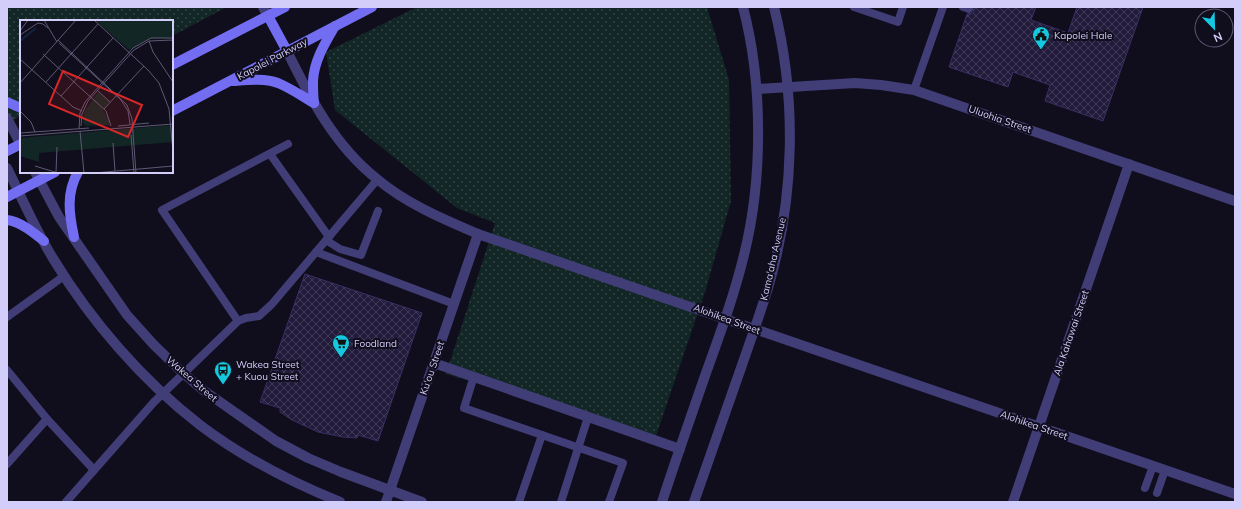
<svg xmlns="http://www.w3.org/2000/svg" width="1242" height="509" font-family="Mulish,sans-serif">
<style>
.grass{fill:url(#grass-dots)}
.building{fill:url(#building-cross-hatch);stroke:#3b2f65}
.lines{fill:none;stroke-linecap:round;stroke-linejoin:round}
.service{stroke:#403d77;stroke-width:8}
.minor{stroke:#403d77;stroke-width:10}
.tertiary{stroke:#403d77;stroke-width:10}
.secondary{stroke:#736df1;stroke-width:10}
.labels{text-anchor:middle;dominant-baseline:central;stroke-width:4;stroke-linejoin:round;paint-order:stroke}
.poi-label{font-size:10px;fill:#d3cdfa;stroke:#100d1c;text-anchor:start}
.street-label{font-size:10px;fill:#d3cdfa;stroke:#100d1c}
.inset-river{fill:none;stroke:#122441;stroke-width:2}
.inset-road{fill:none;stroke:#5e5a75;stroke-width:1}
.view{fill:#d62828;fill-opacity:0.15;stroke:#d62828;stroke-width:2}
.inset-edge{fill:none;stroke:#d3cdfa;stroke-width:2}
</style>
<defs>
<pattern id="grass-dots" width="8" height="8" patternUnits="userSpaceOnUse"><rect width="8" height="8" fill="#112625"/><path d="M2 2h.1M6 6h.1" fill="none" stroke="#334446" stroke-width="1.8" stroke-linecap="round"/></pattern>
<pattern id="building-cross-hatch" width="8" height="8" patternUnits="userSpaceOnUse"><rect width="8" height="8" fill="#221b3b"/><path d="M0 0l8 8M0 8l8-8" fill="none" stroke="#413b58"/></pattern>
</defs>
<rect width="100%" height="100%" fill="#100d1c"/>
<g class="grass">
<polygon points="7,7 227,7 172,36 172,21 21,21 21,116 7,123"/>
<polygon points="417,7 707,7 729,80 731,201 706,289 656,436 446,374 495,223 457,208 335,110 326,52"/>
</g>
<g class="building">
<polygon points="974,7 1036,7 1031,20 1068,33 1077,7 1143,7 1103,121 1045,101 1050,85 1013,72 1008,87 949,67 967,14 973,13"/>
<polygon points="305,274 422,313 378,441 358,435 357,438 343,437 318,432 292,420 280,412 280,408 260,402"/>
</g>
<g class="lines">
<g class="service">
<polyline points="854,7 898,22 903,7"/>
<polyline points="963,7 969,9"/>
<polyline points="914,90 943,7"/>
<polyline points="270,154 329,237"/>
<polyline points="326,240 340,249 361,255 378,211"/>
<polyline points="316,252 454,304"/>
<polyline points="7,317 64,276"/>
<polyline points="238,321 162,210 288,144"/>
<polyline points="7,370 47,419 94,470"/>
<polyline points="474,376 464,408 623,463 609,502"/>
<polyline points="7,464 47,419"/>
<polyline points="1145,488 1153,466"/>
<polyline points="1157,493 1165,470"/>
<polyline points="66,502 154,402 238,321 246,318 259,316 272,304 377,180"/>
<polyline points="519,502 542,435"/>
<polyline points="561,502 588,417"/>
</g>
<g class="minor">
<polyline points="263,7 268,16"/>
<path d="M287 51C310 98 335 146 377 179 407 204 443 219 478 234L1235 494"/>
<polyline points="434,363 680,449"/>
<polyline points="386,502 478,234"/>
<polyline points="1013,502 1129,164"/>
</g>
<g class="tertiary">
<polyline points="757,89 855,83 881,85 914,90 1235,201"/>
<polyline points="7,118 21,145"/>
<path d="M7 168C22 198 36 231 54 260 91 321 143 381 200 425 242 457 291 482 340 502"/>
<polyline points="35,172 59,217 127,315 154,345 183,373 203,390 276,441 308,458 341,472 422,502"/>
<path d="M662 502C676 459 691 416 706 373 720 334 734 296 744 255 763 179 763 83 743 7"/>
<path d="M694 502C710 456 726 411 742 365 751 339 760 314 768 288 795 198 797 98 774 7"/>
</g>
<g class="secondary">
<polyline points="268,16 287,51"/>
<polyline points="172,65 285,7"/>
<path d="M233 81C247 80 264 78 278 83 290 88 302 96 314 103"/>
<polyline points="7,102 21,108"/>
<path d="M314 103C313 96 313 88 313 81 314 61 325 43 335 26"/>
<polyline points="172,111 372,7"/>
<polyline points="7,151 21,144"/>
<polyline points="7,197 55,172"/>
<path d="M7 220C21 222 33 232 44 241"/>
<path d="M74 237C69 214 66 193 78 172"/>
</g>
</g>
<defs>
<g id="civic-pin" transform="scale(0.9)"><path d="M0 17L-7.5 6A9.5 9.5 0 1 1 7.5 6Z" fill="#15c7df" stroke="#100d1c"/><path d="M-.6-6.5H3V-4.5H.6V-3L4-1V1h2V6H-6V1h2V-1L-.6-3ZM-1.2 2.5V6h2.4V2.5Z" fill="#111"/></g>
<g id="supermarket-pin" transform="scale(0.9)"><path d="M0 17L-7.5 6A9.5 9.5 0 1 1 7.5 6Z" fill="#15c7df" stroke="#100d1c"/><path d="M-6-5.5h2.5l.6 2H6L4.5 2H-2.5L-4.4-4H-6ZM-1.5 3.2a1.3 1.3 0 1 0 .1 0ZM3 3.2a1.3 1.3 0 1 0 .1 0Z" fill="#111"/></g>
<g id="bus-pin" transform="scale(0.9)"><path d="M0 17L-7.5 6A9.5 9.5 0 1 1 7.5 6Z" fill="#15c7df" stroke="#100d1c"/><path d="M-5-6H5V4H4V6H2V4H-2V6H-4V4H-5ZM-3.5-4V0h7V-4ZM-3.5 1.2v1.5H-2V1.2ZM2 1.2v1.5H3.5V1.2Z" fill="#111"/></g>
</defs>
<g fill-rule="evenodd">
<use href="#civic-pin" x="1041" y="35"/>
<use href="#supermarket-pin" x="341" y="343"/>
<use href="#bus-pin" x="223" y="370"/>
</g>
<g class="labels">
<g class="poi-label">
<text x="1054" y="35">Kapolei Hale</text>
<text x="354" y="343">Foodland</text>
<text x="236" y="364">Wakea Street<tspan x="236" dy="12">+ Kuou Street</tspan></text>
</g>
<g class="street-label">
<text transform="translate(272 59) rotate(-28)">Kapolei Parkway</text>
<text transform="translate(1000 119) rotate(19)">Uluohia Street</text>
<text transform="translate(773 259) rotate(-77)">Kama'aha Avenue</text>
<text transform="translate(727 319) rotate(20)">Alohikea Street</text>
<text transform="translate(1071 333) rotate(-71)">Ala Kahawai Street</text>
<text transform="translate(432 368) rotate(-71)">Ku'ou Street</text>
<text transform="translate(192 379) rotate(41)">Wakea Street</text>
<text transform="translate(1034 425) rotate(19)">Alohikea Street</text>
</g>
</g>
<g transform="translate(20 20)">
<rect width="153" height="153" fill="#100d1c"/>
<path d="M75 0H153V18L129 19 109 30ZM78 72 90 81 83 90 90 101 89 105 65 106 63 103 64 92ZM153 105V122L19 133V142L0 136V118Z" fill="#112625"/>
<path d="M137 0H153V15L143 14 133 8Z" fill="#112625"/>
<path class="inset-river" d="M0 21 16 8"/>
<path class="inset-road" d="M24 0 37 22M74 0 128 50 139 63 149 89 153 132M0 11 8 0M0 15 18 3 23 4 28 8M38 20 107 85 112 99 116 153M129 21 133 32 153 62M39 23 101 80 108 91 110 104M23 34 86 91 91 106M0 39 53 87 62 91M26 62 78 4M0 63 56 0M77 70 90 82M41 76 93 18M84 89 124 46M0 91 11 102 15 112M61 106 62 94 68 81 114 30 129 21 153 20M98 106 129 103M59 109 60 93 65 82 113 28 131 18H153M60 111 64 153M0 113 69 108M111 115 114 153M0 116 153 104M93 123 95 151M15 146 38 153M36 152 37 127M74 153 153 146"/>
<path class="view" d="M43 51 122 85 108 117 29 84Z"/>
<rect width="153" height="153" class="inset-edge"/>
</g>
<rect width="1242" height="509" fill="none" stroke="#d3cdfa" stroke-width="16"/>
<g transform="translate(1214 28) rotate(157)"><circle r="19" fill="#100d1c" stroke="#5e5a75"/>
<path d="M0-3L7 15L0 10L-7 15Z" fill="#15c7df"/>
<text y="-6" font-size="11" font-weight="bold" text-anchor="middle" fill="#d3cdfa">N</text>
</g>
</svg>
